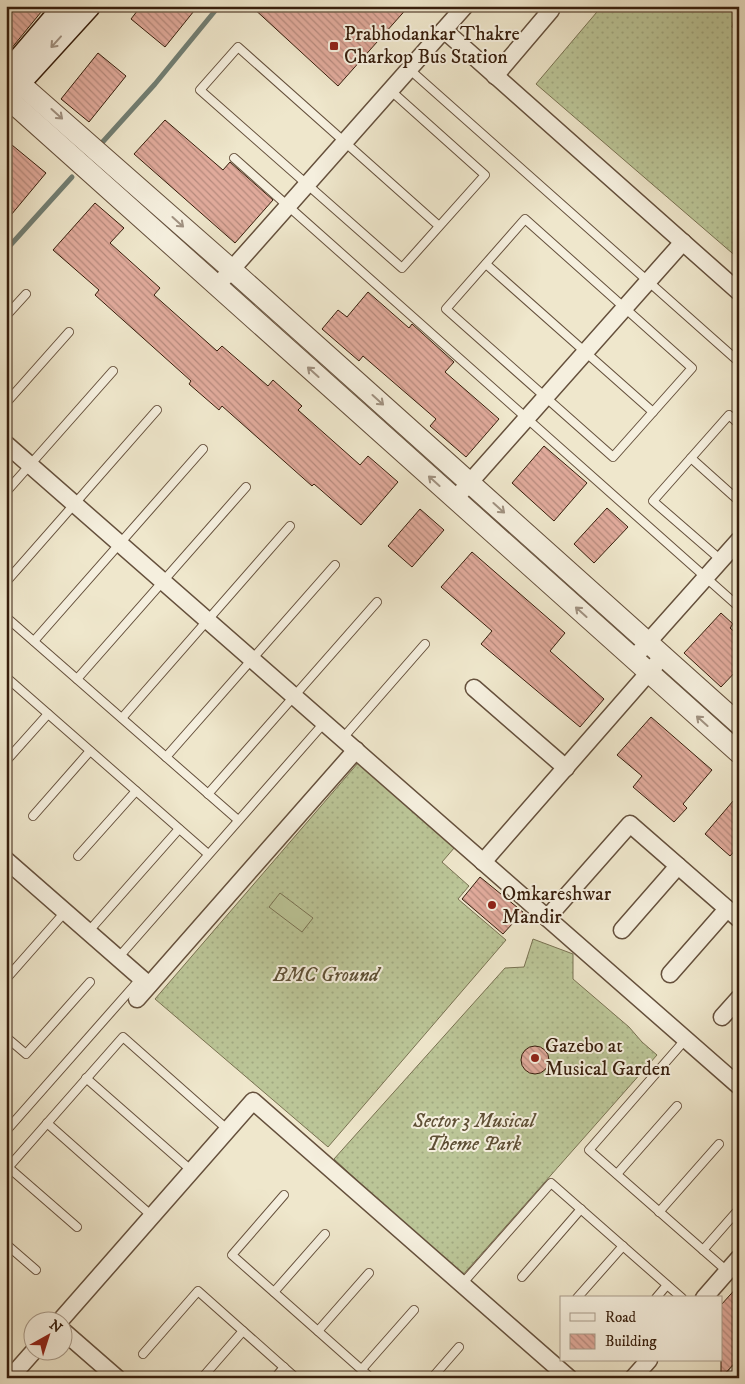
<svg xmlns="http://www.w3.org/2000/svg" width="745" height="1384" viewBox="0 0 745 1384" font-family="'IM FELL DW Pica',serif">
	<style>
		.grass { fill: url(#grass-dots); stroke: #797252 }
		.garden { fill: #bbc597; stroke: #797252 }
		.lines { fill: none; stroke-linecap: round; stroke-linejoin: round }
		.stream { stroke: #727f74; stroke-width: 5 }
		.building { fill: url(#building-back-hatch); stroke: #371e0c }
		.service-casing { stroke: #65503c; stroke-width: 10 }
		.minor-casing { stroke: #65503c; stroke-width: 19 }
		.tertiary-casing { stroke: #65503c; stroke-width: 22 }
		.secondary-casing { stroke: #371e0c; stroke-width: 25 }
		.service { stroke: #f5efde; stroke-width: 8 }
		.minor { stroke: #f5efde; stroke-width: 16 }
		.tertiary { stroke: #f5efde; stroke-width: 20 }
		.secondary { stroke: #f5efde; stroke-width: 22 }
		.oneway { stroke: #a09180 }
		.poi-dot { fill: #8f2418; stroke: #f5efde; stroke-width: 2 }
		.labels { text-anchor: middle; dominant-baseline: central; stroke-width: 4; stroke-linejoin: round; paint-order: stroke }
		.poi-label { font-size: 20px; fill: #371e0c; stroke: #f5efde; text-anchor: start }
		.park-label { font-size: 20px; font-style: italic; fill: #5f5036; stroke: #f5efde }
	</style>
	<defs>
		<pattern id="grass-dots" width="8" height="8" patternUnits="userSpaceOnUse" patternTransform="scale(1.25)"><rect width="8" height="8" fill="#bbc597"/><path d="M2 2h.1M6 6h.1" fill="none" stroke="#a1a981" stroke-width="1.8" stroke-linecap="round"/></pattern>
		<pattern id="building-back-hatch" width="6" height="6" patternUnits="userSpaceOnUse" patternTransform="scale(1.25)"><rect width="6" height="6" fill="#e0aa9b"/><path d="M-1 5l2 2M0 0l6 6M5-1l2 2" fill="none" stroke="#b68a7d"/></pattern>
	</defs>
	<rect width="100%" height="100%" fill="#efe7cc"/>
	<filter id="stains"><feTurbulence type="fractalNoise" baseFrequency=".004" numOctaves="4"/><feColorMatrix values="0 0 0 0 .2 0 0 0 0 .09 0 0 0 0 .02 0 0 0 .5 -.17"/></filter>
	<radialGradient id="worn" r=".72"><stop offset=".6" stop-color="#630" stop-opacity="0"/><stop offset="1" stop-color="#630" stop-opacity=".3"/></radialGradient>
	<g class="grass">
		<path d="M602,6H662L681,12L686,6H738L732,27L739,30V259L536,84Z"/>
		<path d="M358,763L455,847L442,862L469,886L458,899L506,940L328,1147L155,999Z"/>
		<path d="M533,939L573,954V979L629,1027L642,1042L657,1055L461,1277L334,1159L505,968L524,967Z"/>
	</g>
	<path class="garden" d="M280,893L313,918L302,932L269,907Z"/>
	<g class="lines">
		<g class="stream">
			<path d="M99,146L155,84L219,6"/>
			<path d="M6,250L72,177"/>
		</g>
	</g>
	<g class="building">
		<path d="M6,6H46L6,55Z"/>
		<path d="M141,6H198L165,47L131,19Z"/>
		<path d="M251,6H409L338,86Z"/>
		<path d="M98,53L126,76L89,122L61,99Z"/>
		<path d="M165,120L223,170L230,162L273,200L235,243L134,154Z"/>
		<path d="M12,145L46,173L6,221V152Z"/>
		<path d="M95,203L124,228L110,243L160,288L154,295L217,351L222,346L268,386L273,380L302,406L298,410L360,465L368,456L398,482L361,525L314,484L312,486L222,406L219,410L189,384L191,381L95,295L99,290L53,250Z"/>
		<path d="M368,292L409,328L412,324L454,362L445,372L499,419L466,457L430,426L436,419L363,356L359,361L322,329L338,310L347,317Z"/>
		<path d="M544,446L587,483L554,521L512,483Z"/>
		<path d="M607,508L628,527L594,563L574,544Z"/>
		<path d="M420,509L444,530L412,567L388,546Z"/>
		<path d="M472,552L565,633L550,651L604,699L580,727L481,644L492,631L441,587Z"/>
		<path d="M721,613L733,624L730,628L739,636V668L721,687L684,653Z"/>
		<path d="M651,717L712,770L683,804L687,808L674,822L633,787L642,776L617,755Z"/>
		<path d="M739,794V846L730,856L705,834Z"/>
		<path d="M480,877L523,912L503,934L462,899Z"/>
		<circle cx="535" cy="1060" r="14"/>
		<path d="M739,1285V1358L721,1378V1305Z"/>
	</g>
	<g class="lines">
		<defs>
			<g id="service">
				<path d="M409,69L739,362"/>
				<path d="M390,90L485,175L402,268L200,90L238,47L439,226"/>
				<path d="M234,158L739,607"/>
				<path d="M525,219L692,368L613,457L446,309Z"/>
				<path d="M486,264L653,412"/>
				<path d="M6,316L26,294"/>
				<path d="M6,403L69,332"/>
				<path d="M691,458L739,501"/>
				<path d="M6,492L113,371"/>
				<path d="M721,560L653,501L729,415L739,424"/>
				<path d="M6,582L157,410"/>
				<path d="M6,617L238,820"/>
				<path d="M34,641L203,449"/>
				<path d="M6,677L208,854"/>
				<path d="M77,679L246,487"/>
				<path d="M122,718L290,526"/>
				<path d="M342,739L425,644"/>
				<path d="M166,757L335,565"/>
				<path d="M6,761L48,714"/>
				<path d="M208,794L377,602"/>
				<path d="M33,816L90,751"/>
				<path d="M78,856L136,791"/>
				<path d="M88,932L179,829"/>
				<path d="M118,958L324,723"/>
				<path d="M6,979L65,912"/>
				<path d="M6,1037L26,1054L90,982"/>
				<path d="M685,1040L589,1150L727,1271"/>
				<path d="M86,1078L192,1171"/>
				<path d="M47,1123L152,1216"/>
				<path d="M6,1131L141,978"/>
				<path d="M8,1167L77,1227"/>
				<path d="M6,1170L123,1037L228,1130"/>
				<path d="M617,1174L677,1106"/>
				<path d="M284,1195L232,1255L371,1378"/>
				<path d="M659,1212L719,1144"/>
				<path d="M6,1244L36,1270"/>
				<path d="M703,1250L739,1209"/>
				<path d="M522,1277L581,1209"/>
				<path d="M462,1284L551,1183L682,1298"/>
				<path d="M274,1292L325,1234"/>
				<path d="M577,1298L623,1246"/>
				<path d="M656,1298L667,1285"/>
				<path d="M318,1331L369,1273"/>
				<path d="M143,1354L198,1291L296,1378"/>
				<path d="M362,1369L414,1310"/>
				<path d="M202,1378L243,1331"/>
				<path d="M275,1378L284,1367"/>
				<path d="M432,1378L459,1347"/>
			</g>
			<g id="minor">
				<path d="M444,30L739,292"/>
				<path d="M495,76L551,10"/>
				<path d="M217,286L465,6"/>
				<path d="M6,444L739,1086"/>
				<path d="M455,499L683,242"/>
				<path d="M633,659L739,540"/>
				<path d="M474,688L566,768"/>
				<path d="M6,860L149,985"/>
				<path d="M483,862L664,655"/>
				<path d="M547,918L630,824L739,919"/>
				<path d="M622,930L678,866"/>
				<path d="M670,974L727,909"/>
				<path d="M137,999L356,750"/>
				<path d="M722,1017L739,998"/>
				<path d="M704,1298L739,1258"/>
				<path d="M59,1322L253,1101L569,1378"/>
				<path d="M62,1330L117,1378"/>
				<path d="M10,1378L33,1352"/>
				<path d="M633,1378L649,1360"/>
			</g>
			<g id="tertiary">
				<path d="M8,73L231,269L739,724"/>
				<path d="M6,97L739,753"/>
				<path d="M736,1378L739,1374"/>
			</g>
			<g id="secondary">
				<path d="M6,75L65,6"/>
				<path d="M6,97L89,6"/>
			</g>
		</defs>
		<use href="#service" class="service-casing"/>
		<use href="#minor" class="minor-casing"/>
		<use href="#tertiary" class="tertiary-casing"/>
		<use href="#secondary" class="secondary-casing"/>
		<use href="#service" class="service"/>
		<use href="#minor" class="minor"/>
		<use href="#tertiary" class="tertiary"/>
		<use href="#secondary" class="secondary"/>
	</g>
	<defs><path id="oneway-shaft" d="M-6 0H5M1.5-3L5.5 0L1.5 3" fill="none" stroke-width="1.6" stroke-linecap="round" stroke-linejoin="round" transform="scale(1.25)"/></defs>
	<g class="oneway">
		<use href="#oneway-shaft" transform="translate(56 42) rotate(132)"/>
		<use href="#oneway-shaft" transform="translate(57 114) rotate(42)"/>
		<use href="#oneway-shaft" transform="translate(178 222) rotate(42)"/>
		<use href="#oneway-shaft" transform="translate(313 372) rotate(-138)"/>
		<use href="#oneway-shaft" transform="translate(378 400) rotate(42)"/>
		<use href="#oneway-shaft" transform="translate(434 481) rotate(-138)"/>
		<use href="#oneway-shaft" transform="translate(499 508) rotate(42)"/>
		<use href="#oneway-shaft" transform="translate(581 612) rotate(-138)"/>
		<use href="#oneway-shaft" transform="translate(702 721) rotate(-138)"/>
	</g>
	<g class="poi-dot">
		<rect x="329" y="41" width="10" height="10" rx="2.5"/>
		<circle cx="492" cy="905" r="5"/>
		<circle cx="535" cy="1058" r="5"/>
	</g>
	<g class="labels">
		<g class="poi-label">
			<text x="344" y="34">Prabhodankar Thakre<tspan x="344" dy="23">Charkop Bus Station</tspan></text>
			<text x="502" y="894">Omkareshwar<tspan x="502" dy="23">Mandir</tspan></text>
			<text x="545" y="1046">Gazebo at<tspan x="545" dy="23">Musical Garden</tspan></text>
		</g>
		<g class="park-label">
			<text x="326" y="975">BMC Ground</text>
			<text x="474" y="1121">Sector 3 Musical<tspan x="474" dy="23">Theme Park</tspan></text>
		</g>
	</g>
	<rect width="745" height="1384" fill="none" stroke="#efe7cc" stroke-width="25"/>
	<rect x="8" y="8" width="730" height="1369" fill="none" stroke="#371e0c" stroke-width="2.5"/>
	<rect x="12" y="12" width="720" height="1359" fill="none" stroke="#371e0c"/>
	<rect x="560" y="1296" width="162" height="65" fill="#f5efde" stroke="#a99b8a"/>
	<rect x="570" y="1313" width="25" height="8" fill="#f5efde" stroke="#a99b8a"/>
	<text x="605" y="1322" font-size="15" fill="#371e0c">Road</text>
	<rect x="570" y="1334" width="25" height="15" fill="url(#building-back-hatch)" stroke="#a99b8a"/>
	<text x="605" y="1346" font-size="15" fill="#371e0c">Building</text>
	<g transform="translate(48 1336) rotate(39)"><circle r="24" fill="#f5efde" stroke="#a99b8a"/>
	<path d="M0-4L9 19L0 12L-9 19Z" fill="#8f2418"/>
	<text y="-8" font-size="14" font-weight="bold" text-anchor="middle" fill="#371e0c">N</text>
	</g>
	<rect width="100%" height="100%" filter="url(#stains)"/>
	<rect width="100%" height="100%" fill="url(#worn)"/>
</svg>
